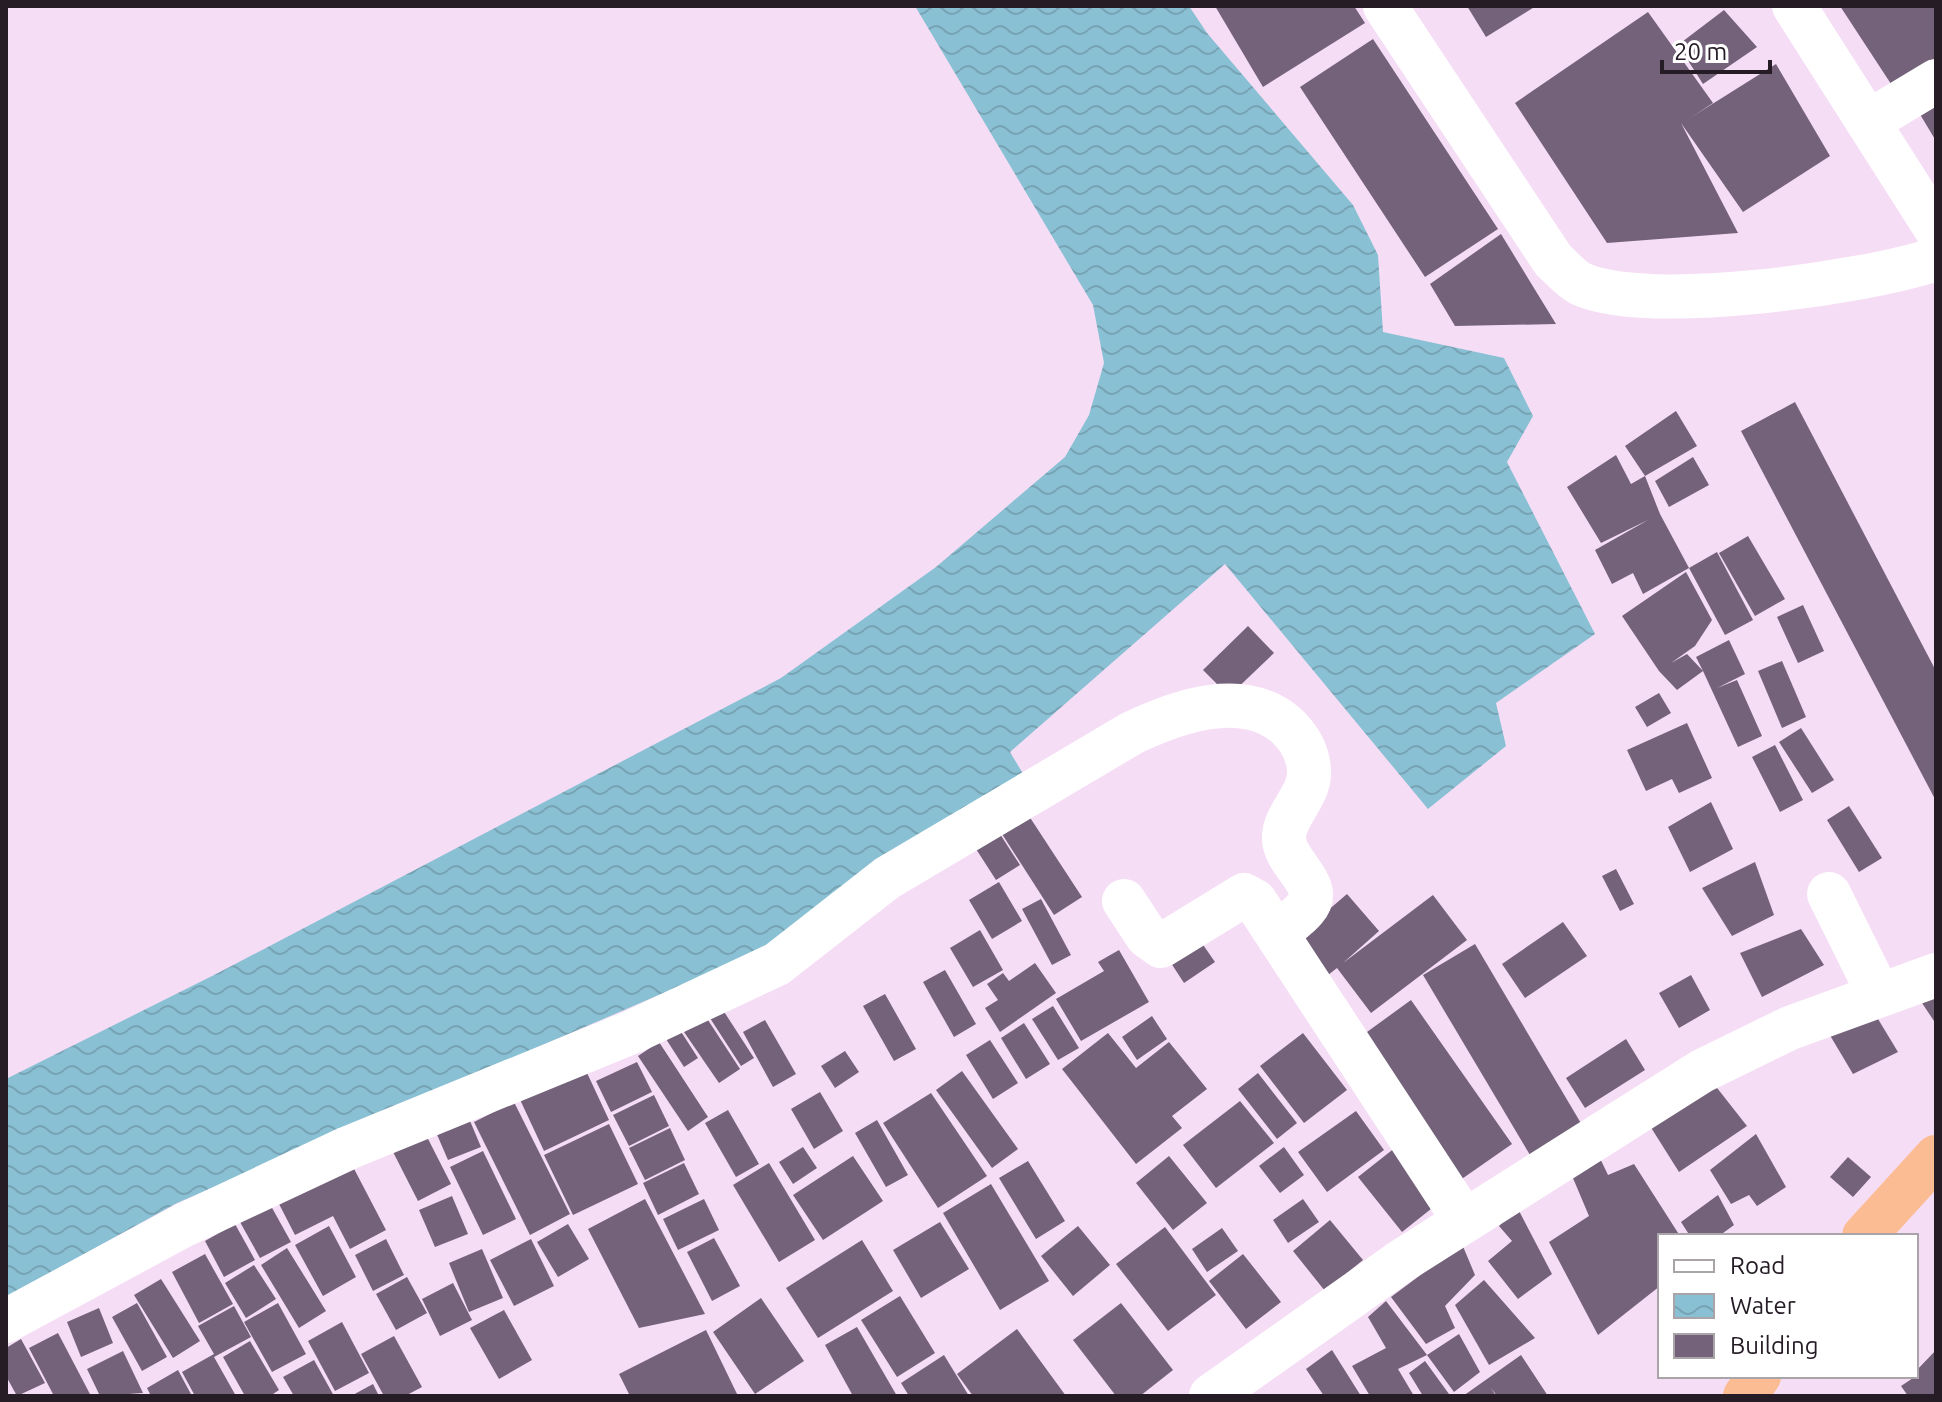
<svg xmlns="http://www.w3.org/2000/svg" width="1942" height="1402" viewBox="0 0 1942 1402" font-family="Ubuntu,sans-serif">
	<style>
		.water { fill: url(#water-waves) }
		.building { fill: #73627a }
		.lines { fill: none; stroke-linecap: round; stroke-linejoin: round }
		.minor { stroke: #fff; stroke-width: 44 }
		.highway { stroke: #fbbc93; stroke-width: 44 }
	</style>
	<defs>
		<pattern id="water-waves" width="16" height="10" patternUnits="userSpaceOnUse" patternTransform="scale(2)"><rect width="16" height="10" fill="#8ac0d3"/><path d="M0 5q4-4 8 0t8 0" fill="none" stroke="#77a4b5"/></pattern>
	</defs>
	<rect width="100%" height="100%" fill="#f6ddf6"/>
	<path class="water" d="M915,6H1189L1207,33L1353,205L1378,255L1383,332L1504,358L1533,416L1507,462L1595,634L1496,703L1506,746L1428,809L1225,564L1010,752L1025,777L777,944L177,1203L6,1297V1079L218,973L781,678L936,567L1065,457L1089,415L1104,363L1093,305Z"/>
	<g class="building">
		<path d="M1215,6H1354L1365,23L1263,87Z"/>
		<path d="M1467,6H1536L1486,37Z"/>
		<path d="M1840,6H1936V59L1893,87Z"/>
		<path d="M1724,10L1757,47L1703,84L1678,45Z"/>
		<path d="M1648,12L1713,103L1690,118L1776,64L1830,156L1743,212L1681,123L1738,233L1607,243L1515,103Z"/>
		<path d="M1373,39L1498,229L1425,277L1300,87Z"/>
		<path d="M1936,99V141L1918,111Z"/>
		<path d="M1501,234L1556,324L1455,326L1430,284Z"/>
		<path d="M1795,402L1936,671V801L1741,431Z"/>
		<path d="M1676,411L1697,446L1645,476L1625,446Z"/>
		<path d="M1616,455L1631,484L1645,476L1660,514L1689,568L1643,594L1633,573L1612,584L1595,550L1648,520L1601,543L1567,487Z"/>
		<path d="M1693,457L1709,485L1669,507L1655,481Z"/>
		<path d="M1748,536L1785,599L1755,616L1719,553Z"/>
		<path d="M1717,552L1753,620L1725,635L1689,568Z"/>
		<path d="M1686,572L1712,620L1695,646L1671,663L1687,654L1703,671L1696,657L1729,640L1745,674L1717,688L1737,680L1762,736L1738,747L1703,671L1677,690L1659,671L1622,616Z"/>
		<path d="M1803,605L1824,651L1798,663L1777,617Z"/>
		<path d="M1248,626L1274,653L1229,696L1203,670Z"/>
		<path d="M1782,661L1806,717L1782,728L1758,671Z"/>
		<path d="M1659,693L1671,713L1647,727L1635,707Z"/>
		<path d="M1687,723L1712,778L1679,793L1672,779L1646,791L1627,750Z"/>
		<path d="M1801,728L1834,780L1812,793L1779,742Z"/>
		<path d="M1775,745L1803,800L1780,812L1752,757Z"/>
		<path d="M1711,802L1733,849L1690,872L1668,827Z"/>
		<path d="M1849,806L1882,858L1859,872L1827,820Z"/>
		<path d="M1029,816L1082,897L1054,915L1002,834Z"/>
		<path d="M1000,834L1020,865L996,880L976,849Z"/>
		<path d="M1755,862L1774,915L1732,936L1702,888Z"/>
		<path d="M1616,869L1634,904L1620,911L1602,876Z"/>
		<path d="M999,882L1022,921L992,939L969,900Z"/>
		<path d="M1347,894L1379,931L1343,963L1433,895L1467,940L1371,1013L1337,968L1323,979L1291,942Z"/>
		<path d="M1041,899L1071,955L1052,965L1022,909Z"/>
		<path d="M1563,922L1587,956L1525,998L1502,964Z"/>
		<path d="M1801,929L1824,965L1762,997L1740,953Z"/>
		<path d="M980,930L1003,970L973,987L950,948Z"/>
		<path d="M1199,939L1215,962L1184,983L1169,960Z"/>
		<path d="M1475,944L1582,1125L1530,1155L1423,975Z"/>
		<path d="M1119,950L1149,1002L1081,1041L1056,999L1104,971L1098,962Z"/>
		<path d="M1035,963L1056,993L1000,1032L985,1008L998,1000L987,984L1003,973L1009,981Z"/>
		<path d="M945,970L976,1024L954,1037L923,982Z"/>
		<path d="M1691,975L1710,1010L1679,1028L1659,993Z"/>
		<path d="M885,994L916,1049L894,1061L863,1006Z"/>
		<path d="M1936,995V1024L1922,1003Z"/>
		<path d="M1411,1000L1512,1144L1456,1183L1356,1040Z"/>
		<path d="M1053,1006L1079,1048L1058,1060L1032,1019Z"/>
		<path d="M721,1007L754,1058L741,1066L708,1015Z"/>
		<path d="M1875,1014L1898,1052L1853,1074L1828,1032Z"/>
		<path d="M1152,1016L1167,1039L1137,1060L1122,1037Z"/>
		<path d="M706,1017L740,1069L719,1083L684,1032Z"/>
		<path d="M765,1020L796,1074L773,1087L743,1032Z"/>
		<path d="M1024,1023L1050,1064L1026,1079L1001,1038Z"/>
		<path d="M680,1030L698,1058L684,1067L666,1039Z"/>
		<path d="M1108,1033L1136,1068L1169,1042L1207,1089L1172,1116L1182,1128L1136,1164L1062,1069Z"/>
		<path d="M1303,1033L1347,1090L1304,1123L1260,1066Z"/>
		<path d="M1626,1039L1645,1070L1585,1108L1566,1078Z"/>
		<path d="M990,1040L1018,1083L993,1099L966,1055Z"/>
		<path d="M659,1042L708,1117L688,1131L638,1056Z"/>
		<path d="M845,1051L859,1072L835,1088L821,1066Z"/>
		<path d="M581,1060L609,1120L544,1151L516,1091Z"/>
		<path d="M637,1062L652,1092L611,1112L596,1081Z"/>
		<path d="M962,1071L1018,1149L992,1168L936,1090Z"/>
		<path d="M1258,1073L1297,1123L1277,1139L1238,1089Z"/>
		<path d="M1710,1079L1747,1126L1679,1172L1645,1118Z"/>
		<path d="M820,1092L843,1131L814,1149L791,1109Z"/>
		<path d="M931,1093L987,1176L938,1208L883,1123Z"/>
		<path d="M654,1095L669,1126L629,1146L613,1115Z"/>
		<path d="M1240,1101L1274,1143L1216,1188L1183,1145Z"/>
		<path d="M514,1102L570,1214L530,1235L474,1122Z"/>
		<path d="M465,1109L481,1147L448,1160L432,1123Z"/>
		<path d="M728,1110L759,1164L736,1177L705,1123Z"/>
		<path d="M1356,1111L1384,1150L1327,1192L1298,1152Z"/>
		<path d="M877,1120L908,1175L886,1187L855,1133Z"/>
		<path d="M609,1124L638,1184L573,1215L544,1155Z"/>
		<path d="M670,1128L685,1160L645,1180L629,1148Z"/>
		<path d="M424,1131L451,1184L418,1201L391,1148Z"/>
		<path d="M1756,1134L1786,1187L1757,1206L1749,1195L1731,1204L1710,1170Z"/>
		<path d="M803,1147L817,1168L793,1184L779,1162Z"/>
		<path d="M1284,1147L1304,1175L1280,1193L1259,1166Z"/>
		<path d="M1396,1147L1441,1201L1402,1232L1358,1177Z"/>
		<path d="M483,1151L516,1219L483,1235L450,1167Z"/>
		<path d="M1597,1152L1608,1175L1634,1164L1680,1236H1660V1286L1598,1335L1549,1242L1589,1216L1570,1171Z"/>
		<path d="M853,1156L883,1201L823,1240L793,1195Z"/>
		<path d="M1169,1156L1207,1203L1173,1230L1136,1183Z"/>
		<path d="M1848,1157L1871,1177L1853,1197L1830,1177Z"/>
		<path d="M1028,1161L1065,1221L1036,1239L999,1178Z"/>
		<path d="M351,1163L386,1230L350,1249L333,1216L295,1235L278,1202Z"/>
		<path d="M684,1163L699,1194L658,1215L643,1183Z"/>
		<path d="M769,1163L815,1240L779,1262L733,1185Z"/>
		<path d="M991,1184L1049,1281L1000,1310L943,1213Z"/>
		<path d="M1718,1195L1734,1225L1719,1236H1690L1681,1222Z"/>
		<path d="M452,1196L468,1234L435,1247L419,1210Z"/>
		<path d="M645,1199L705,1314L639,1328L588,1229Z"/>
		<path d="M704,1199L719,1230L678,1250L663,1219Z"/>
		<path d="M1303,1199L1319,1222L1288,1243L1273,1220Z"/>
		<path d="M271,1206L291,1242L260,1258L240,1222Z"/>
		<path d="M1517,1207L1552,1274L1518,1299L1488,1261L1512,1241L1499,1226Z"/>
		<path d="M1330,1220L1363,1260L1325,1291L1293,1251Z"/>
		<path d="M940,1222L969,1269L921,1298L893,1250Z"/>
		<path d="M235,1224L255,1260L224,1277L205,1241Z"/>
		<path d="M568,1224L589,1259L558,1277L537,1242Z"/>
		<path d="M329,1226L356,1277L323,1296L295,1245Z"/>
		<path d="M1078,1226L1110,1265L1073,1296L1041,1256Z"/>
		<path d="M1165,1227L1216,1295L1168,1331L1116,1264Z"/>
		<path d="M1222,1228L1238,1251L1207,1272L1192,1249Z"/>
		<path d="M714,1238L740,1286L712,1301L687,1252Z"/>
		<path d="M386,1239L404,1275L373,1291L355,1255Z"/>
		<path d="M531,1239L554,1286L514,1306L490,1260Z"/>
		<path d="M862,1240L893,1291L818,1338L786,1288Z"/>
		<path d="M1462,1244L1475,1275L1445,1306L1455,1328L1426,1344L1391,1297Z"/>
		<path d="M287,1248L326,1311L299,1328L261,1265Z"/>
		<path d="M482,1249L503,1298L469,1312L449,1263Z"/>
		<path d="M205,1254L233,1304L199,1323L172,1272Z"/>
		<path d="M1243,1254L1281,1302L1246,1329L1209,1281Z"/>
		<path d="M254,1265L276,1299L246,1318L225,1283Z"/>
		<path d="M407,1277L427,1313L396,1330L376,1294Z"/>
		<path d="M161,1279L200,1341L173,1358L134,1295Z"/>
		<path d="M1484,1280L1535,1338L1489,1365L1455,1305Z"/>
		<path d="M453,1283L472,1320L440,1336L422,1299Z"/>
		<path d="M900,1296L935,1353L897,1377L861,1320Z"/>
		<path d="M761,1298L804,1361L755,1394L713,1332Z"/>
		<path d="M1386,1301L1427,1355L1459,1334L1480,1372L1454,1392L1427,1355L1398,1369L1414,1396H1370L1352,1366L1386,1348L1368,1317Z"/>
		<path d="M137,1303L167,1357L142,1371L112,1317Z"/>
		<path d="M278,1303L306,1354L272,1372L244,1322Z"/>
		<path d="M1121,1303L1173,1370L1140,1396H1116L1073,1340Z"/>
		<path d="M234,1306L251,1337L214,1357L236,1396H195L182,1372L214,1354L198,1326Z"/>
		<path d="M99,1308L113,1343L81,1357L67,1322Z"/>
		<path d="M504,1310L532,1360L499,1379L470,1328Z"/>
		<path d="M342,1322L369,1373L335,1391L308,1341Z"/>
		<path d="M857,1327L897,1396H853L825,1345Z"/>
		<path d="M1017,1329L1066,1396H973L957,1374Z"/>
		<path d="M706,1330L738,1396H630L619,1374Z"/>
		<path d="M58,1333L91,1396H54L29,1348Z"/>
		<path d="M394,1336L422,1387L405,1396H384L361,1354Z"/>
		<path d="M21,1339L45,1383L17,1396L6,1376V1348Z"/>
		<path d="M250,1341L279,1390L270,1396H245L223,1357Z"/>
		<path d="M1332,1350L1361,1396H1324L1306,1369Z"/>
		<path d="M1936,1350V1396H1908L1901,1386L1916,1376V1371Z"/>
		<path d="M123,1351L143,1393L100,1396L87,1369Z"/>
		<path d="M944,1355L969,1396H909L901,1383Z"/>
		<path d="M1521,1355L1548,1396H1497L1491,1388L1496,1396H1463Z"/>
		<path d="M314,1360L334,1396H294L283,1377Z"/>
		<path d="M1425,1361L1449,1394L1446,1396H1423L1409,1373Z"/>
		<path d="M178,1370L192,1396H151L147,1388Z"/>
		<path d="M373,1384L379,1396H351Z"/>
	</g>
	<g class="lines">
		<g class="minor">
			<path d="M1385,6L1553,260C1562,268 1571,279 1581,284C1649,314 1865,283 1936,259"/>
			<path d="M1794,6L1936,229"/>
			<path d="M1868,122L1936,81"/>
			<path d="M1829,894L1878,993"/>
			<path d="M1124,901L1147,936L1161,946L1244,895L1255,901L1464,1220"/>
			<path d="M6,1321L184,1225L348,1148L632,1032L777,964L887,878L1132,733C1178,711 1245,687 1288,727C1300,739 1308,752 1309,770C1311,796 1283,815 1284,839C1285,865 1326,885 1305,909C1298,918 1286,925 1277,933"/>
			<path d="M1211,1396L1403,1260L1702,1071L1790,1028L1936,975"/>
		</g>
		<g class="highway">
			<path d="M1864,1236L1936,1157"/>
			<path d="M1745,1396L1759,1376"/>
		</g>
	</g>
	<rect width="1942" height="1402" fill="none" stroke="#251c25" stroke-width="16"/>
	<rect x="1658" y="1234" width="260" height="144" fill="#ffffff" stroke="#a8a4a8" stroke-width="2"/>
	<rect x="1674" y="1260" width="40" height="12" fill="#ffffff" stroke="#a8a4a8" stroke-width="2"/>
	<text x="1730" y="1274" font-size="24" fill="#251c25">Road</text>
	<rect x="1674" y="1294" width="40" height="24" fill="url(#water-waves)" stroke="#a8a4a8" stroke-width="2"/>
	<text x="1730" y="1314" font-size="24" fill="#251c25">Water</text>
	<rect x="1674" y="1334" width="40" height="24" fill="#73627a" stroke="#a8a4a8" stroke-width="2"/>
	<text x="1730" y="1354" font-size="24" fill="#251c25">Building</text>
	<path d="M1662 60v12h108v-12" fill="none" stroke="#251c25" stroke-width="4"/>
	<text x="1674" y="60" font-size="24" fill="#251c25" stroke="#ffffff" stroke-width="6" paint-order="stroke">20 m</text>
</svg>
